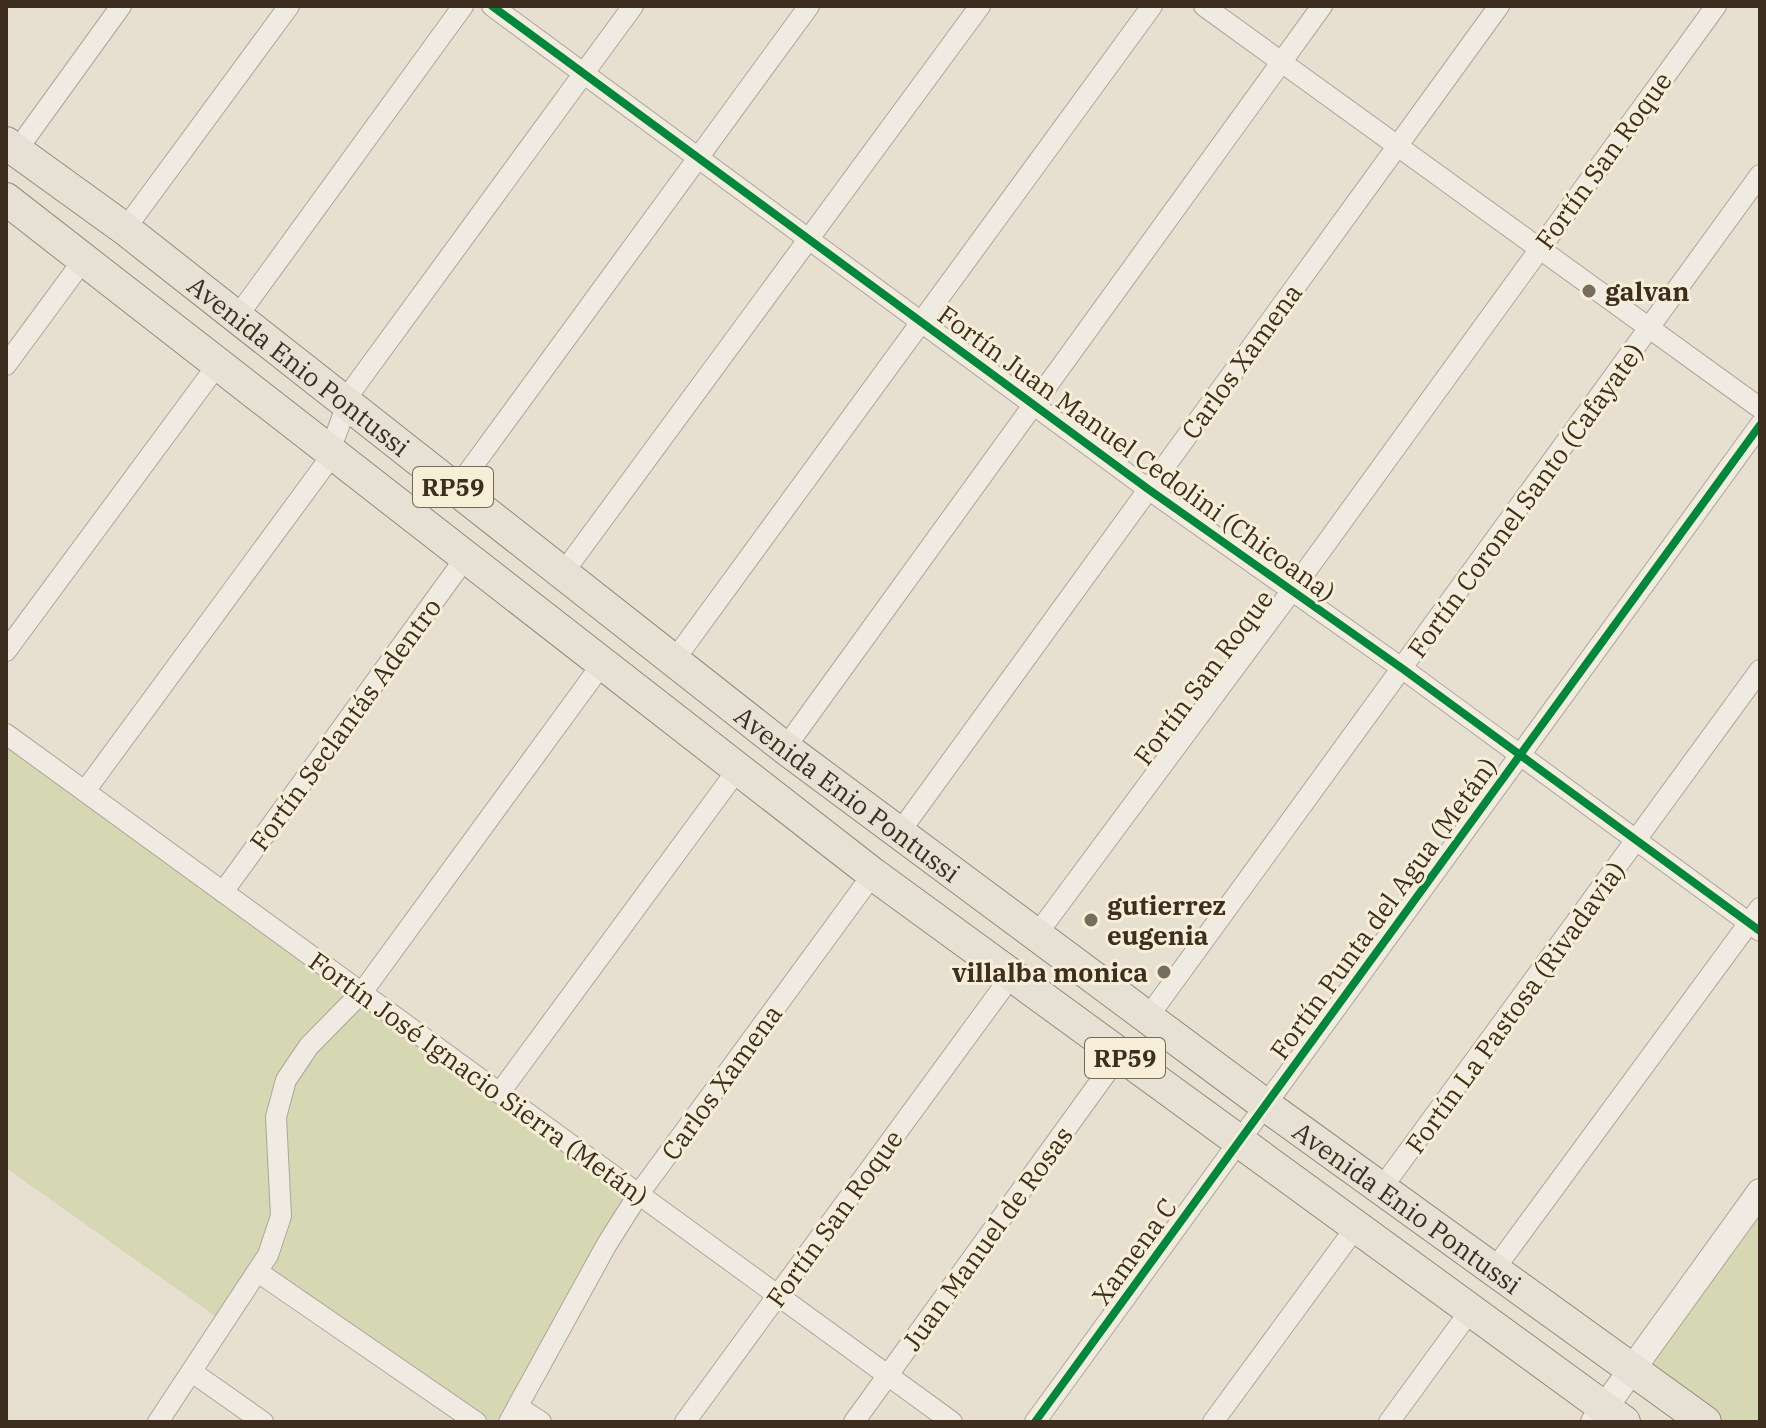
<svg xmlns="http://www.w3.org/2000/svg" width="1766" height="1428" viewBox="0 0 1766 1428" font-family="'IBM Plex Serif',serif">
	<style>
		.green { fill: #d6d7b3 }
		.lines { fill: none; stroke-linecap: round; stroke-linejoin: round }
		.minor-casing { stroke: #ada599; stroke-width: 22 }
		.tertiary-casing { stroke: #ada599; stroke-width: 28 }
		.primary-casing { stroke: #928b80; stroke-width: 34 }
		.minor { stroke: #efebe3; stroke-width: 20 }
		.tertiary { stroke: #efebe3; stroke-width: 26 }
		.primary { stroke: #e6e1d4; stroke-width: 32 }
		.cycleway-casing { stroke: #f7eed8; stroke-width: 13 }
		.cycleway { stroke: #00873e; stroke-width: 8 }
		.poi-dot { fill: #786c5e; stroke: #f7eed8; stroke-width: 3 }
		.labels { text-anchor: middle; dominant-baseline: central; stroke-width: 6; stroke-linejoin: round; paint-order: stroke }
		.shield { fill: #f7eed8; stroke: #756857; stroke-width: 2 }
		.shield-label { font-size: 24px; font-weight: bold; fill: #3d2e20 }
		.street-label { font-size: 26px; fill: #3d2e20; stroke: #f7eed8 }
		.poi-label { font-size: 26px; font-weight: bold; fill: #3d2e20; stroke: #f7eed8; text-anchor: start }
	</style>
	<rect width="100%" height="100%" fill="#e7e0d1"/>
	<g class="green">
		<path d="M6,739L635,1197L515,1404L541,1422H481L256,1272L222,1321L6,1168Z"/>
		<path d="M1760,1202V1422H1714L1639,1369Z"/>
	</g>
	<g class="lines">
		<defs>
			<g id="minor">
				<path d="M492,6L1148,489L1403,669L1760,931"/>
				<path d="M1204,6L1760,408"/>
				<path d="M17,150L121,6"/>
				<path d="M125,229L289,6"/>
				<path d="M237,317L463,6"/>
				<path d="M6,365L84,259"/>
				<path d="M456,489L809,6"/>
				<path d="M563,573L980,6"/>
				<path d="M6,651L218,364"/>
				<path d="M675,659L1152,6"/>
				<path d="M6,734L952,1422"/>
				<path d="M785,748L1322,6"/>
				<path d="M85,791L324,466L353,389L633,6"/>
				<path d="M899,833L1499,6"/>
				<path d="M223,892L466,557"/>
				<path d="M1037,934L1293,589L1716,6"/>
				<path d="M1148,1017L1760,175"/>
				<path d="M501,1091L738,769"/>
				<path d="M1381,1189L1760,670"/>
				<path d="M1493,1271L1760,908"/>
				<path d="M258,1272L476,1422"/>
				<path d="M192,1372L263,1422"/>
				<path d="M518,1407L541,1422"/>
				<path d="M158,1422L268,1255L281,1216L276,1117L286,1080L309,1046L363,991L602,664"/>
				<path d="M509,1422L607,1244L638,1195L873,874"/>
				<path d="M685,1422L1012,975"/>
				<path d="M854,1422L1120,1054"/>
				<path d="M1035,1422L1760,425"/>
				<path d="M1213,1422L1356,1227"/>
				<path d="M1389,1422L1470,1311"/>
			</g>
			<path id="tertiary" d="M1594,1422L1760,1192"/>
			<g id="primary">
				<path id="s1" d="M6,143L125,229L785,748L1264,1104L1705,1422"/>
				<path d="M6,199L873,874L1624,1422"/>
			</g>
		</defs>
		<use href="#minor" class="minor-casing"/>
		<use href="#tertiary" class="tertiary-casing"/>
		<use href="#primary" class="primary-casing"/>
		<use href="#minor" class="minor"/>
		<use href="#tertiary" class="tertiary"/>
		<use href="#primary" class="primary"/>
		<defs>
			<g id="cycleway">
				<path d="M492,6L1148,489L1403,669L1760,931"/>
				<path d="M1035,1422L1760,425"/>
			</g>
		</defs>
		<use href="#cycleway" class="cycleway-casing"/>
		<use href="#cycleway" class="cycleway"/>
	</g>
	<g class="poi-dot">
		<circle cx="1589" cy="291" r="8"/>
		<circle cx="1091" cy="920" r="8"/>
		<circle cx="1164" cy="972" r="8"/>
	</g>
	<g class="labels">
		<g class="shield">
			<rect x="413" y="467" width="80" height="40" rx="6"/>
			<rect x="1085" y="1038" width="80" height="40" rx="6"/>
		</g>
		<g class="shield-label">
			<text x="453" y="487">RP59</text>
			<text x="1125" y="1058">RP59</text>
		</g>
		<g class="street-label">
			<text transform="translate(1603 160) rotate(-54)">Fortín San Roque</text>
			<text transform="translate(1241 361) rotate(-54)">Carlos Xamena</text>
			<text stroke="none"><textPath href="#s1" startOffset="368">Avenida Enio Pontussi</textPath></text>
			<text transform="translate(1137 453) rotate(36)">Fortín Juan Manuel Cedolini (Chicoana)</text>
			<text transform="translate(1525 500) rotate(-54)">Fortín Coronel Santo (Cafayate)</text>
			<text transform="translate(1203 677) rotate(-53)">Fortín San Roque</text>
			<text transform="translate(345 724) rotate(-54)">Fortín Seclantás Adentro</text>
			<text stroke="none"><textPath href="#s1" startOffset="1064">Avenida Enio Pontussi</textPath></text>
			<text transform="translate(1383 908) rotate(-54)">Fortín Punta del Agua (Metán)</text>
			<text transform="translate(1515 1007) rotate(-54)">Fortín La Pastosa (Rivadavia)</text>
			<text transform="translate(479 1078) rotate(36)">Fortín José Ignacio Sierra (Metán)</text>
			<text transform="translate(721 1082) rotate(-54)">Carlos Xamena</text>
			<text stroke="none"><textPath href="#s1" startOffset="1760">Avenida Enio Pontussi</textPath></text>
			<text transform="translate(834 1218) rotate(-54)">Fortín San Roque</text>
			<text transform="translate(987 1238) rotate(-54)">Juan Manuel de Rosas</text>
			<text transform="translate(1134 1251) rotate(-54)">Xamena C</text>
		</g>
		<g class="poi-label">
			<text x="1605" y="291">galvan</text>
			<text x="1107" y="905">gutierrez<tspan x="1107" dy="30">eugenia</tspan></text>
			<text x="1148" y="972" text-anchor="end">villalba monica</text>
		</g>
	</g>
	<rect width="1766" height="1428" fill="none" stroke="#3d2e20" stroke-width="16"/>
</svg>
